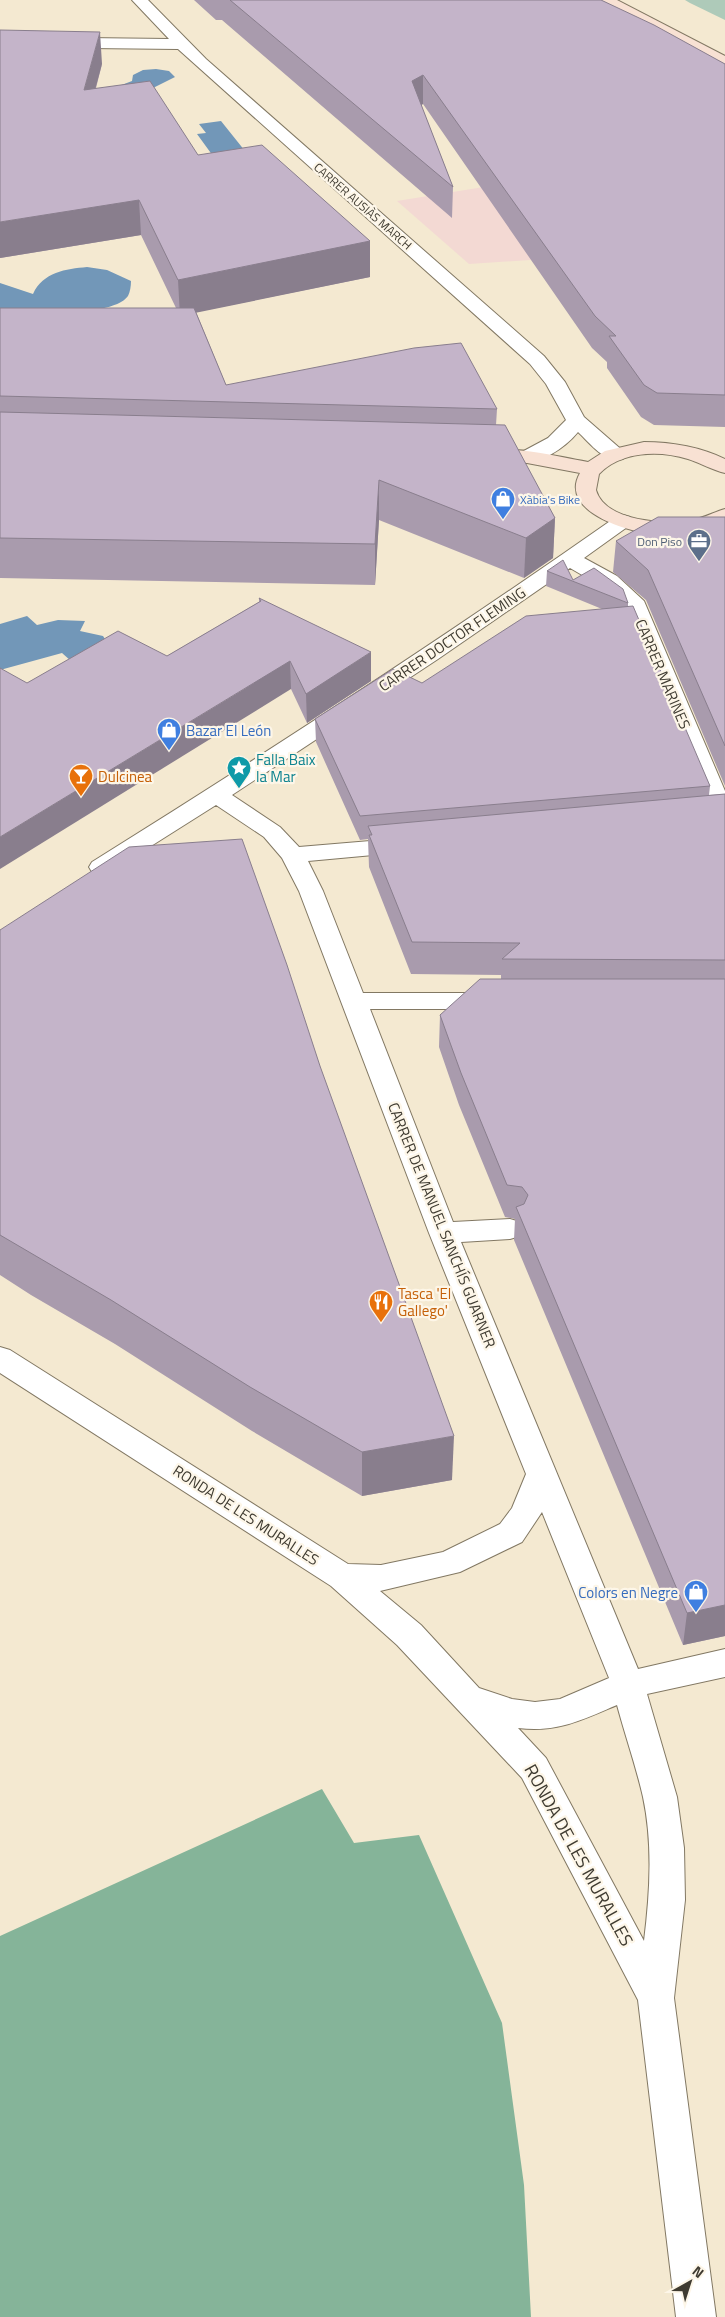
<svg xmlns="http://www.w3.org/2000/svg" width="725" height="2317" viewBox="0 0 725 2317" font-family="'Titillium Web',sans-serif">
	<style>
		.industrial { fill: #f3d9d3 }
		.green { fill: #aecab9 }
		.forest { fill: #85b499 }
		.water { fill: #7297b8 }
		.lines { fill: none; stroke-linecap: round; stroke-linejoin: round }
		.street-casing { stroke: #827863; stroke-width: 2 }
		.secondary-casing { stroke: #827863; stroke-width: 2 }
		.street { fill: #fff; fill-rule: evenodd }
		.secondary { fill: #f8e1d3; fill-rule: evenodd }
		.wall { fill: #a99bad }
		.shaded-wall { fill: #897e8d }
		.building { fill: #c4b4c9; stroke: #897e8d }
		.labels { text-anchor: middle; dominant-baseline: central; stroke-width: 4.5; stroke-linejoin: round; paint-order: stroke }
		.far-street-label { font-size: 12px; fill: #3f3b31; stroke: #fdf6e8 }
		.far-shop-label { font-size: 12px; fill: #366cbe; stroke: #fdf6e8; text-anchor: start }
		.far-service-label { font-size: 12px; fill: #4e5e75; stroke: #fdf6e8; text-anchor: end }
		.street-label { font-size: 15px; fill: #3f3b31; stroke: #fdf6e8 }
		.shop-label { font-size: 15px; fill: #366cbe; stroke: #fdf6e8; text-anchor: start }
		.culture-label { font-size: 15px; fill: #0d838f; stroke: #fdf6e8; text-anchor: start }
		.food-label { font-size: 15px; fill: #c56008; stroke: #fdf6e8; text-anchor: start }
		.near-street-label { font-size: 18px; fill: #3f3b31; stroke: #fdf6e8 }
	</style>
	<rect width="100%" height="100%" fill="#f4e9d1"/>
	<path class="industrial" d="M725,148L635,253L469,264L397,201Z"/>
	<path class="green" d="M685,0H725V20L690,3Z"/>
	<path class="forest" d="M322,1789L354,1843L419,1835L502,2023L524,2185L531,2317H0V1936Z"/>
	<g class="water">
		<path d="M156,69L169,71L175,77L141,94L119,86L132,81L133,75L143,70Z"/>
		<path d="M221,121L245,151L213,156L197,134L206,133L199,124Z"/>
		<path d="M87,267L107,270L131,281C131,286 130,292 128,296C111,319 28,310 0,310V283L33,294C43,272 66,269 87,267Z"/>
		<path d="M27,616L37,625L58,620L85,621L80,631L103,636L111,648L71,661L62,653L0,670V624Z"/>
	</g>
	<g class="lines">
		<defs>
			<g id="street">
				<path d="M132,0H148L206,59L544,356L565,382L584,417L623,451L626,455L623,459C605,464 590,443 578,432C566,447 539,466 520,461L517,457L520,453L548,438L566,420L546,384L530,364L178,49L0,47V37L169,39Z"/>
				<path d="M623,515L630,517L633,521L630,525L584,558L617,576L644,601L725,791V824L716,822L712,817L623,604L601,586L570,568L438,659L232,795L280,827L299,847L406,838L415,840L418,845L415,850L406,852L308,861L323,891L363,993H493L502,995L506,1001L502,1007L493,1009H370L453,1222L510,1219L520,1222L524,1229L520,1236L510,1239L461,1242L638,1669L725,1649V1677L647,1694L677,1797L684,1848L685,1900L674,1998L716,2317H676L638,2000L522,1778L397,1645L331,1586L0,1373V1347L10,1350L348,1564L381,1565L443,1552L500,1524L512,1508L526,1474L429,1233L299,891L282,858L264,837L216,805L110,872L101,874L92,872L89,867L92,862C270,751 445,637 616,517ZM542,1512L609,1678L560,1699L535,1702L512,1699L479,1688L421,1625L380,1591L460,1572L522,1542ZM617,1705C625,1735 636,1766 643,1797C653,1844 650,1893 644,1941L546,1758L518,1728C557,1733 582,1720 617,1705Z"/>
			</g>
			<g id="secondary">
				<path d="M597,0H617L725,56V67L600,3Z"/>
				<path d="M644,442C672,442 700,447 725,459V473C712,470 701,463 688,459C659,450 621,451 599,474L596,490C605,522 666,525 692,520C704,518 714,512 725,509V523C706,532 682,536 661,535C634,534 557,513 580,473L527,463L477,460L474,456L477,452C510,444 555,456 588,462L605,451Z"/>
			</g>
		</defs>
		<use href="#street" class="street-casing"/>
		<use href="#secondary" class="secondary-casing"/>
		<use href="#street" class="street"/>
		<use href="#secondary" class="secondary"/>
	</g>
	<g class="wall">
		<path d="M194,0H601L725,64V427L654,425L641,417L607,368V362L592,348L423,104L421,105L453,187L452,218L222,20H216Z"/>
		<path d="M102,64L96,88L198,155L370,241V277L196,312L226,385L497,409L496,425L555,518L553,558L524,578L379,520L375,585L0,578V308H176L141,235L0,258Z"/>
		<path d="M725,517V786L646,600L613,572L616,541Z"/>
		<path d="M547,571L573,580L628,603V606L710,786L709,795L725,794V1636L683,1645L514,1240L515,1219L505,1217L459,1105L439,1047L440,1015L501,979V975L411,974L369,867L368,839L360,840L316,742L315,719L422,683L602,609L546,586Z"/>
		<path d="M259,598L371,681L307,723L291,689L27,683L167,656L259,602Z"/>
		<path d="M0,930L452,1480L362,1496L252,1431L115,1344L31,1295L0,1275Z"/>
	</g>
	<g class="shaded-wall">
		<path d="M100,32L102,64L86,123L84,90Z"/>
		<path d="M423,75V104L412,110V81Z"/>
		<path d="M139,200L141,235L0,258V222Z"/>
		<path d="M370,241V277L180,316L178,280Z"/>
		<path d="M379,480V520L375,585V544Z"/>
		<path d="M555,518L553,558L524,578L526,538Z"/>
		<path d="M371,652V681L307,723L306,694Z"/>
		<path d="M290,661L291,689L0,869V837Z"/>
		<path d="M454,1436L452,1480L362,1496V1452Z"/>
		<path d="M725,1605V1636L683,1645L687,1613Z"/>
	</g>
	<g class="building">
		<path d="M230,0H601L654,25L725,64V395L657,393L644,385L609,336H616L595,316L423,75L412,81L453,187Z"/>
		<path d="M0,30L100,32L84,90L150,81L198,155L262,145L370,241L178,280L139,200L0,222Z"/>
		<path d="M0,308H194L226,385L414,348L461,343L497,409L0,396Z"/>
		<path d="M0,412L505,425L555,518L526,538L379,480L375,544L0,538Z"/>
		<path d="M658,517H725V746L648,570L616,541Z"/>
		<path d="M563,560L573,580L594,568L623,589L628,603L547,571Z"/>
		<path d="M259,598L371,652L306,694L290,661L0,837V668L27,683L118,631L167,656L261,601Z"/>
		<path d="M633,606L710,786L360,816L315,719L393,669L422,683L526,616Z"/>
		<path d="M725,794V960L502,959L520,943L412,942L369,835H372L368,826Z"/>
		<path d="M242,839L287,965L320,1066L454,1436L362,1452L250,1387L111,1300L0,1235V930L129,847Z"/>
		<path d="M480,979H725V1605L687,1613L516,1207L524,1204L528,1195L522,1187L507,1185L461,1073L440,1015Z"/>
	</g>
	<defs>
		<symbol id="shop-pin" viewBox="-11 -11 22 30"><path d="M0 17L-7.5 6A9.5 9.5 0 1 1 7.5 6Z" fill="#3f7fe0" stroke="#fdf6e8"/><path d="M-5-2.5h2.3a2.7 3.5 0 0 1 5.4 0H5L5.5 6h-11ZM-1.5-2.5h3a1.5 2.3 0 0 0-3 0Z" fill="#fff"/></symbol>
		<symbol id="office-pin" viewBox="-11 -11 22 30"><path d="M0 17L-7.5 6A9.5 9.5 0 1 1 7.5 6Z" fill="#5c6f8a" stroke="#fdf6e8"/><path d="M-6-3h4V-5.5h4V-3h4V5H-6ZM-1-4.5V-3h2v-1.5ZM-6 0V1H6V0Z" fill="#fff"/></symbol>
		<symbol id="sight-pin" viewBox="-11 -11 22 30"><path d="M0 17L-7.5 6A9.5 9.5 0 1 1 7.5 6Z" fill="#0f9aa8" stroke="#fdf6e8"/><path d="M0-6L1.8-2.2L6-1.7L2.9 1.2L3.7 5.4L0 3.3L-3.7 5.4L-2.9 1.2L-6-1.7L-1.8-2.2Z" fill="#fff"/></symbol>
		<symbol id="bar-pin" viewBox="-11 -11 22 30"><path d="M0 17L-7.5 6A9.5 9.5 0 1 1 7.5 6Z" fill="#e8710a" stroke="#fdf6e8"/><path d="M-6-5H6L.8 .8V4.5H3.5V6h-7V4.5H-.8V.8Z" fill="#fff"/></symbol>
		<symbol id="restaurant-pin" viewBox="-11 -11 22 30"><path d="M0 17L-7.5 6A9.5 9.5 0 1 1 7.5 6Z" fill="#e8710a" stroke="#fdf6e8"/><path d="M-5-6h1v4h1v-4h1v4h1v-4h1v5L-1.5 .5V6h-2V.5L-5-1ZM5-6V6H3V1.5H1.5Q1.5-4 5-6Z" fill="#fff"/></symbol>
	</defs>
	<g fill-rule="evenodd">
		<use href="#shop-pin" x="489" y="485" width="28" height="38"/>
		<use href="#office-pin" x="685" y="527" width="28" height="38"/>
		<use href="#shop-pin" x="155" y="716" width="28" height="38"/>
		<use href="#sight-pin" x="225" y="754" width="28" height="38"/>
		<use href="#bar-pin" x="67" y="762" width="28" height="38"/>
		<use href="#restaurant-pin" x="367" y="1288" width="28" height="38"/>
		<use href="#shop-pin" x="682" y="1578" width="28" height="38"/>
	</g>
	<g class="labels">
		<g class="far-street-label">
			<text transform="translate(363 206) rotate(41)">CARRER AUSIÀS MARCH</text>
		</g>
		<g class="far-shop-label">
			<text x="520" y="499">Xàbia's Bike</text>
		</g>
		<g class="far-service-label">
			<text x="682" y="541">Don Piso</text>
		</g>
		<g class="street-label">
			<text transform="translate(452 639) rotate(-34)">CARRER DOCTOR FLEMING</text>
			<text transform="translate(663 674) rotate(67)">CARRER MARINES</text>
			<text transform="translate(442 1225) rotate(68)">CARRER DE MANUEL SANCHÍS GUARNER</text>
			<text transform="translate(246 1515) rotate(33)">RONDA DE LES MURALLES</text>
		</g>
		<g class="shop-label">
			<text x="186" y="730">Bazar El León</text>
			<text x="678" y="1592" text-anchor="end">Colors en Negre</text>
		</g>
		<g class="culture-label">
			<text x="256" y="759">Falla Baix<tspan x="256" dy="17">la Mar</tspan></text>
		</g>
		<g class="food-label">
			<text x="98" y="776">Dulcinea</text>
			<text x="398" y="1293">Tasca 'El<tspan x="398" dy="17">Gallego'</tspan></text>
		</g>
		<g class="near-street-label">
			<text transform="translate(579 1855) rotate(61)">RONDA DE LES MURALLES</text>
		</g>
	</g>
	<g transform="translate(690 2282) rotate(39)" stroke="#fdf6e8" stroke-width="4" paint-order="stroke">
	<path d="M0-4L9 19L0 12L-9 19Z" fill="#3f3b31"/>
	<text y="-8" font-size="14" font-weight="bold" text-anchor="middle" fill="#3f3b31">N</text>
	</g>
</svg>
